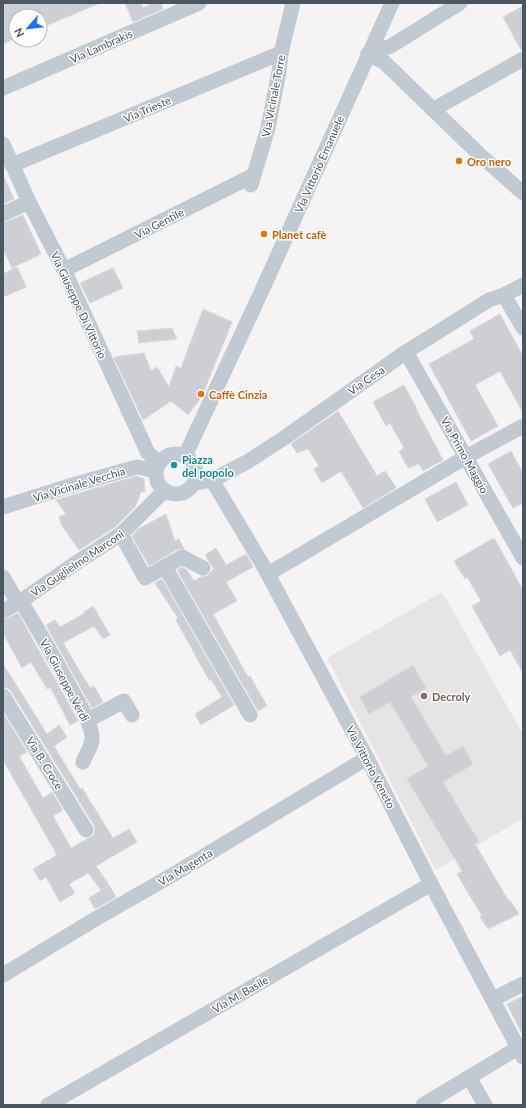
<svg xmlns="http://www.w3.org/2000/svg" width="526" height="1108" viewBox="0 0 526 1108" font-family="Lato,sans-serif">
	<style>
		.education { fill: #e6e4e5 }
		.building { fill: #cdcfd5; stroke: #d7d9de }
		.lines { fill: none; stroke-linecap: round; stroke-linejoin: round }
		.minor { stroke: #c1cad2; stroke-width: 15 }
		.food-dot { fill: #e8710a; stroke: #fff; stroke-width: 1.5 }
		.culture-dot { fill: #0f9aa8; stroke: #fff; stroke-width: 1.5 }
		.education-dot { fill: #8d6e63; stroke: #fff; stroke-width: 1.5 }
		.labels { text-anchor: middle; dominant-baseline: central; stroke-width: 3; stroke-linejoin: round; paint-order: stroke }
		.street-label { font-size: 11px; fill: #4a5661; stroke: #fff }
		.food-label { font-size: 11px; font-weight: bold; fill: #c56008; stroke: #fff; text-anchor: start }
		.culture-label { font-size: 11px; font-weight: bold; fill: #0d838f; stroke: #fff; text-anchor: start }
		.education-label { font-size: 11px; font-weight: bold; fill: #785e54; stroke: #fff; text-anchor: start }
	</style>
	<rect width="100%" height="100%" fill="#f5f3f3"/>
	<path class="education" d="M442,592L523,734V818L436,870L327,658Z"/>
	<g class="building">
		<path d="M3,3H100L48,25L44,16H16V38L3,44Z"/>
		<path d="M125,3H141L143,8L154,3H161L163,9L133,22Z"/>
		<path d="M523,6V50H521L503,17Z"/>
		<path d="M3,175L14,199L3,204Z"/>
		<path d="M23,215L41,254L12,268L3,249V223Z"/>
		<path d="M17,267L26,287L3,297V274Z"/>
		<path d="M113,268L123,288L90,303L80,283Z"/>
		<path d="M203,309L232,322L202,396L188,415L171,401L143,420L114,358L120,356L144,353L151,371L157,367L169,387L176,366L181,368Z"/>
		<path d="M500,314L523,356V413L500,371L475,385L498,426L471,441L429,364L474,339L470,331Z"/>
		<path d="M172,328L177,339L139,343L137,331Z"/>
		<path d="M404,385L417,409H416L443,460L423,471L419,464L408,468L399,451L404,448L390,423L386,426L373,402Z"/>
		<path d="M338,411L377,476L385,471L396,488L363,508L341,471L322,483L314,469L319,466L308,449L297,453L291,444Z"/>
		<path d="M511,451L523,473V503L513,508L488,464Z"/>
		<path d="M137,476L144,479L145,492H141L135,507L115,527L79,550L62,526L59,517L66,514L56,500Z"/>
		<path d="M456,482L468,505L437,522L425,499Z"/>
		<path d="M166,514L175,541L179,539L184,549H178L149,566L132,536L138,529Z"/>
		<path d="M494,538L523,590V673L510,650L500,656L472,606L481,601L467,577L465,579L454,561Z"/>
		<path d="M216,548L226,565L246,554L253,567L226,582L237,601L213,614L248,677L250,676L267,706L258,711L177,570L182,567L187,570L194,581L201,577L207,576L214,569L205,555Z"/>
		<path d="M162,579L234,705L201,725L195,714L222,697L211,679L209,680L176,620L178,618L155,583Z"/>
		<path d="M93,606L110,635L103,639L94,626L63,643L90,688L94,686L103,702L92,708L46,625L55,620L60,627L85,613L84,612Z"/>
		<path d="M18,613L76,717L78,721L70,725L50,687L47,689L31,662L22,668L3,633V620Z"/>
		<path d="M3,664L47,734L59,725L67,737L54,746L80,789L82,788L113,838L129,829L137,842L96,866L109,885L101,890L88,873L69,884L75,893L60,902L46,877L40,881L33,869L57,855L3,760V713L27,752L19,756L43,798L52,792L63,810L53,816L71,848L91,837L94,834L95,829L94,825L11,691L8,688L3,687Z"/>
		<path d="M413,665L426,688L411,697L446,756L463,746L473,764L443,782L479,842L475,844L508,900H510L519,914L488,929L480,917L482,916L457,874L462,871L407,779L428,766L390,702L369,714L360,697Z"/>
		<path d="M109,885L116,897L95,909L89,898Z"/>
		<path d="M523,996V1036L507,1004Z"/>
	</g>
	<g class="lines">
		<g class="minor">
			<path d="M368,54L384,62L479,154L523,193"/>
			<path d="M368,54L391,46L460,3"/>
			<path d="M3,88L199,3"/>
			<path d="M434,109L523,59"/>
			<path d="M3,144L29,202L64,270L148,453L159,463"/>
			<path d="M12,165L281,53"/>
			<path d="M251,185L268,128L279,72L281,53L293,3"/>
			<path d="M3,214L29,202"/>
			<path d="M64,270L254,175"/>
			<path d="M504,295L523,328"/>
			<path d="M406,352L523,558"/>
			<circle cx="176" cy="474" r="20"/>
			<path d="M185,456L263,288L392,3"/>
			<path d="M212,480L264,567L367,758L431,884L523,1057"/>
			<path d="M194,483L212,480L247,462L284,438L406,352L489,300L504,295L523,285"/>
			<path d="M3,507L76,484L137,467L156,471"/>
			<path d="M121,534L145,578L182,557L203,568"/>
			<path d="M165,567L250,715"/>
			<path d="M268,574L466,457L523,426"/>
			<path d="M3,577L18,603"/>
			<path d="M21,601C39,631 56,661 73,692C80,706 90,720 92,736C93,747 86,752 83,762"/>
			<path d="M3,611L21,601L79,561L121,534L164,491"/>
			<path d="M3,696L86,830"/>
			<path d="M88,720L124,701L132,715"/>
			<path d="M3,975L97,918L176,873L367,758"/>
			<path d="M493,999L523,984"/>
			<path d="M469,1077L485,1105"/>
			<path d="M48,1105L431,884"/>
			<path d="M423,1105L518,1048"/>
		</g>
	</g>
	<g class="food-dot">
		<circle cx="459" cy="161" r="4"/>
		<circle cx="264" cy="234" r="4"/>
		<circle cx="201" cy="394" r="4"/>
	</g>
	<circle class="culture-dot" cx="174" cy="465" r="4"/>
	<circle class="education-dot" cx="424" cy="696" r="4"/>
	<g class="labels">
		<g class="street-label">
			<text transform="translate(101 46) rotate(-24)">Via Lambrakis</text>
			<text transform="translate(273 96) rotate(-79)">Via Vicinale Torre</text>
			<text transform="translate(147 109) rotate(-23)">Via Trieste</text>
			<text transform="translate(319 164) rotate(-66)">Via Vittorio Emanuele</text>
			<text transform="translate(159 223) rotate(-27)">Via Gentile</text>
			<text transform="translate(79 305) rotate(65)">Via Giuseppe Di Vittorio</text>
			<text transform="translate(366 380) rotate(-35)">Via Cesa</text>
			<text transform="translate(465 455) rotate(61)">Via Primo Maggio</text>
			<text transform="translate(79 484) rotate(-17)">Via Vicinale Vecchia</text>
			<text transform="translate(77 563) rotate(-34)">Via Guglielmo Marconi</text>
			<text transform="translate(65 680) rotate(62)">Via Giuseppe Verdi</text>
			<text transform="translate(45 763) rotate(58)">Via B. Croce</text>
			<text transform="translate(371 767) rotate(62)">Via Vittorio Veneto</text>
			<text transform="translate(185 867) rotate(-31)">Via Magenta</text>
			<text transform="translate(240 994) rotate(-30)">Via M. Basile</text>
		</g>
		<g class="food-label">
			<text x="467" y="161">Oro nero</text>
			<text x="272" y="234">Planet cafè</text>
			<text x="209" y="394">Caffè Cinzia</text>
		</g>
		<g class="culture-label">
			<text x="182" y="459">Piazza<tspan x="182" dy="13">del popolo</tspan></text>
		</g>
		<g class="education-label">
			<text x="432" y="696">Decroly</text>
		</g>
	</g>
	<rect width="526" height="1108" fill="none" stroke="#4a5661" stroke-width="8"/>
	<g transform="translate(28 28) rotate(242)"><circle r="19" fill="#ffffff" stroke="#b7bbc0"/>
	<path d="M0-3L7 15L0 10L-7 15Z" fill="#1a73e8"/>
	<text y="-6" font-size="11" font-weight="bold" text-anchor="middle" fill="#4a5661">N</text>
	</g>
</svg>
